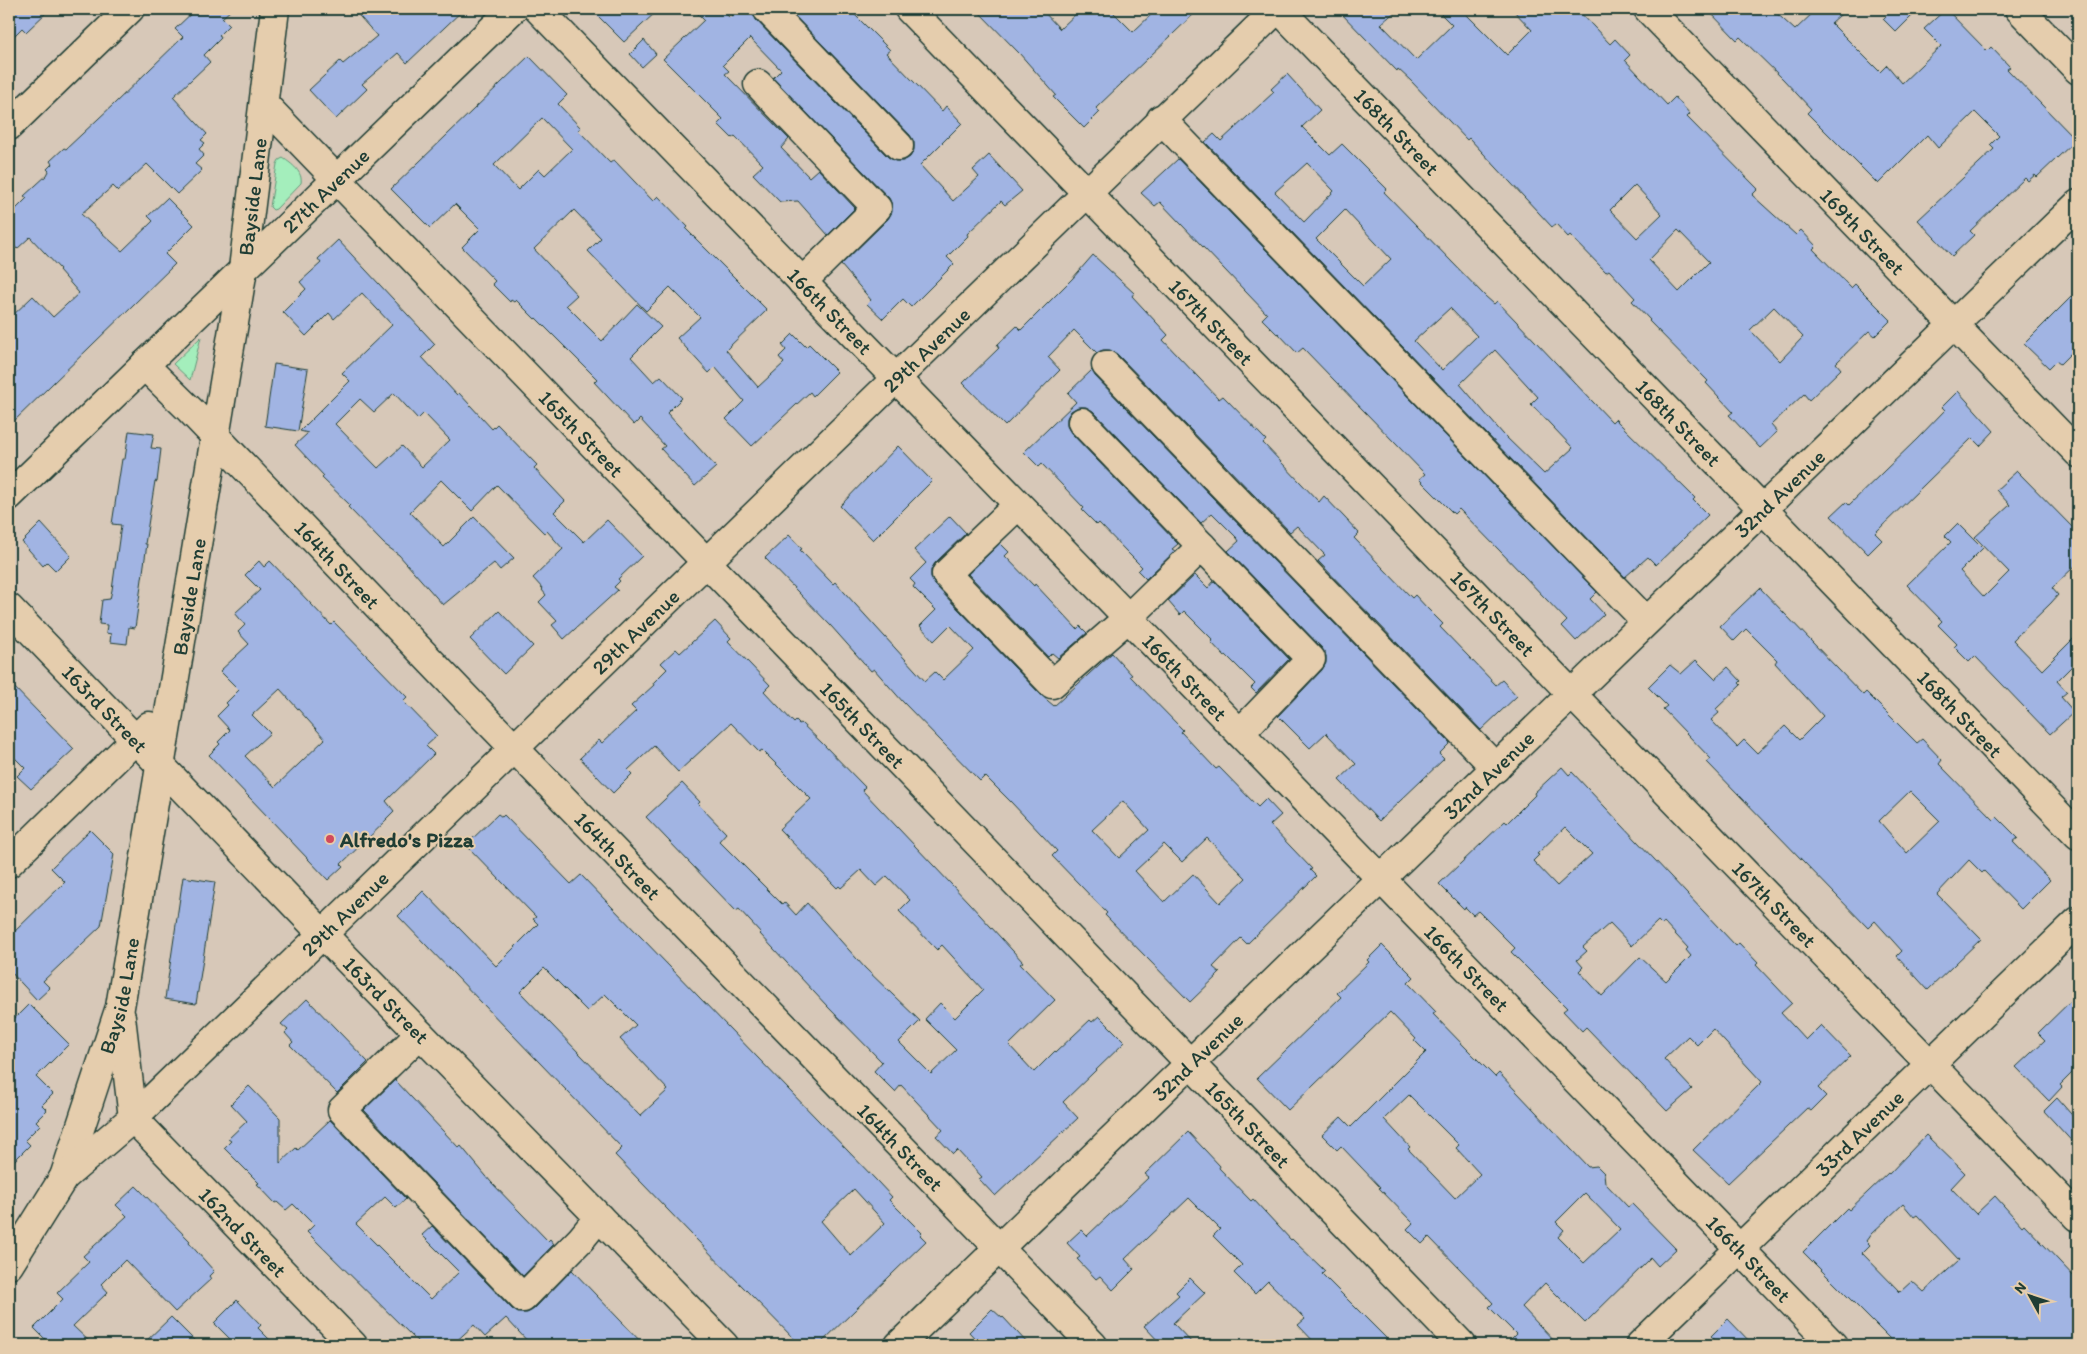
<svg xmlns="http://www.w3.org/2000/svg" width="2087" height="1354" viewBox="0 0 2087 1354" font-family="Itim,sans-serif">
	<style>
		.green { fill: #a4eebc; stroke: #629678 }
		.building { fill: #a1b4e3; stroke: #1f3d34; fill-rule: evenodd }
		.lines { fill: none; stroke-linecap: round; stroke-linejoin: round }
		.minor-casing { stroke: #1f3d34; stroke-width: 31 }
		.minor { stroke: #e5cdad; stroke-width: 28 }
		.poi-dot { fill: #d1495b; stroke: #e5cdad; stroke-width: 2 }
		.labels { text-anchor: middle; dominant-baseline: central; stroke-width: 4; stroke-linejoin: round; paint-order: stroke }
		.street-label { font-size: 21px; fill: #1f3d34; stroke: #e5cdad }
		.poi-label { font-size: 21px; font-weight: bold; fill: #1f3d34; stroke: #e5cdad; text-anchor: start }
	</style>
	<rect width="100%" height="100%" fill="#d7c8b8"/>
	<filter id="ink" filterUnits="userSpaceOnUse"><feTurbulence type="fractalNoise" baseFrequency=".02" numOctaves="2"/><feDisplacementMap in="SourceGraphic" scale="10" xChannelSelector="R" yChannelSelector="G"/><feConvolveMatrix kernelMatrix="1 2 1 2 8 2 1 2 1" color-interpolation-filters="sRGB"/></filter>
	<g filter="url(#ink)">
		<g class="green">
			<path d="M283,158C292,164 303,172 301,183L276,209L273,210L270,207L277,164L279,160Z"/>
			<path d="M201,337L190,380L173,364Z"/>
		</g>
		<g class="building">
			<path d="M9,9H50L26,32L22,28L9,41Z"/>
			<path d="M196,9H232L222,18L229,25L219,35L221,38L204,55L210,62L173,97L207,134L201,140L205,143L199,149L204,155L195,164L202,170L177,194L147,164L118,191L113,186L81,214L122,251L153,221L148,216L167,198L194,225L165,254L175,264L9,426V319L33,296L53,317L79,293L59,270L60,269L30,237L17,249L9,240V216L27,198L24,196L47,175L49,171L47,169L52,164L50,161L64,148L66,149L114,104L183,37L175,29Z"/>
			<path d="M353,9H464L407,63L398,53L362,84L367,89L336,119L309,90L340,61L343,64L377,36Z"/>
			<path d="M591,9H659L624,42Z"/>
			<path d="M693,9H721L730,18L739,9H752L756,20L888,157L895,161H903L910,157L914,150V142L910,135L788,9H849L890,50L886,53L942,111L946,106L962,123L920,165L953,201L979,177L973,170L989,155L1022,191L1005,205L1001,201L967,234L968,236L947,257L954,264L911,307L903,299L883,319L867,304L871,300L841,265L888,219L892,212V205L889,198L773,78L781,70L750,38L723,65L729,71L725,74L789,139L781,148L809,177L818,169L855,208L828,235L798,201L780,202L753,174L763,165L735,136L732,138L718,124L723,119L663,59L704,20Z"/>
			<path d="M976,9H1041L1060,29L1081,9H1110L1133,32L1157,9H1199L1096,108L1100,112L1084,128L1053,97L1056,95L1019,53Z"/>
			<path d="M1337,9H1398L1381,24L1416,60L1452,25L1436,9H1461L1507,55L1532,30L1512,9H1577L1610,44L1615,39L1630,55L1625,60L1667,105L1675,97L1690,114L1687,117L1758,189L1752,195L1796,235L1801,230L1816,246L1813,249L1851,288L1855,284L1891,320L1875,336L1869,331L1836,363L1841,369L1809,400L1804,394L1771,425L1777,432L1760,448L1729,415L1733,412L1706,383L1708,381L1649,321L1650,320L1632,301L1635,298L1609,270L1606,272L1570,235L1568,237L1556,224L1552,227L1469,138L1467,140L1411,81L1398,69L1397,71ZM1635,185L1662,214L1637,238L1610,210ZM1678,230L1709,262L1679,292L1649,260ZM1774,307L1803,337L1780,361L1750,330Z"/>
			<path d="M1707,9H1772L1795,30L1817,9H1847L1831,23L1880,72L1887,65L1902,83L1941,46L1924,29L1946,9L1987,51L1991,47L2010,67L2007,69L2076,140L2037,177L2035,175L2028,181L2025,178L1970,231L1974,235L1952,256L1918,220L1994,149L1990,145L1999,136L1975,112L1938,148L1927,135L1878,184L1807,113L1811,109L1783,79L1740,37L1737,40Z"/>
			<path d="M1893,9H1919L1896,32L1883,19Z"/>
			<path d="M644,40L656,54L642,67L630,54Z"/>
			<path d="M529,56L567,95L558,104L581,128L578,130L610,163L614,160L653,201L658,196L688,227L686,229L767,310L726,350L758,387L784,363L779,357L786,350L782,345L793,334L806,347L809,344L837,372L813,396L810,392L752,446L726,419L744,401L715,367L709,373L677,338L700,317L670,287L646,311L588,251L601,238L574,210L534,249L577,295L566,305L602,341L637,304L661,327L631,357L654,382L661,376L682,398L667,413L716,467L695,486L661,449L665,446L640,419L634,425L594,382L597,379L536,318L535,319L516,300L514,302L511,300L510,302L492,284L495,281L462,247L480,229L455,204L430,228L391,189ZM542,118L572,149L545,175L539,169L518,190L494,165Z"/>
			<path d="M1287,74L1320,110L1302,127L1330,155L1342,144L1387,189L1384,192L1485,296L1494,304L1497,301L1612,422L1615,419L1695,498L1693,500L1708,515L1656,565L1648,557L1625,577L1205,142L1214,134L1221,141L1274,92L1271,89ZM1307,163L1334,191L1304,222L1275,192ZM1345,210L1391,259L1363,286L1316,239ZM1450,308L1477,336L1442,370L1414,341ZM1495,350L1538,397L1531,404L1573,448L1544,474L1503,434L1460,384Z"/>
			<path d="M1178,159L1597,592L1590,599L1604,614L1576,641L1562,626L1567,621L1500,551L1459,509L1454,514L1419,479L1425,474L1303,348L1297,353L1278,333L1277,334L1262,319L1267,314L1160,202L1155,206L1141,193Z"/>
			<path d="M338,240L435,344L422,357L457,395L459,393L492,429L497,424L537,465L534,468L565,501L554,512L584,542L607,520L642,556L618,579L620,581L614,587L618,590L564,639L552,625L557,621L539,602L546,595L542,590L543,589L533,578L563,549L547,531L544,533L497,485L472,511L441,480L410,512L444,547L474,517L514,558L500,570L494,563L443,605L399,555L384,544L348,507L350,505L322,478L324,476L295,445L308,433L300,431L350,381L342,373L392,325L362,293L334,319L329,313L306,336L283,312L306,289L300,282L321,263L318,259ZM394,393L418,419L424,413L450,440L422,467L402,446L378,468L335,424L360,399L374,412Z"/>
			<path d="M1093,255L1134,293L1132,296L1168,335L1163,340L1177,355L1219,399L1223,396L1266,440L1263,443L1319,502L1324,496L1345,518L1359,533L1354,538L1412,598L1415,595L1428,609L1443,624L1440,627L1496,685L1502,680L1517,696L1481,730L1318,561L1325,555L1297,526L1290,532L1117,354L1110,350H1103L1097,353L1074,330L1048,357L1060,370L1005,426L963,383L999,348L997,345L1017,326L1021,330L1072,279Z"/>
			<path d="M2078,290V346L2060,364L2056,361L2049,368L2024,344Z"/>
			<path d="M274,364L308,369L298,431L265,426Z"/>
			<path d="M1092,370L1095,376L1450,743L1439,754L1444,759L1379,821L1339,780L1356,764L1326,733L1310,748L1278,716L1322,670L1326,663V656L1322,648L1228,551L1239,541L1237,538L1212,513L1201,523L1093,411L1086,407H1078L1071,411L1067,418V426L1071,433L1178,544L1172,549L1175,551L1146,579L1138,571L1142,567L1127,552L1099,523L1097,525L1082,510L1084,508L1042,464L1039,467L1024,452L1076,402L1068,393Z"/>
			<path d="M1958,391L1994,431L1980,446L1972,438L1875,533L1882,540L1868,554L1831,516L1846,502L1849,505L1917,439L1945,410L1942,407Z"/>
			<path d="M129,431L154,434L151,448L161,449L157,482L155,481L145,544H147L135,628L129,627L127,644L110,642L111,634L106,633L107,625L99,624L102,600L110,599L112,590L121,525L112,524L122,459H125Z"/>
			<path d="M898,446L932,481L873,540L840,506Z"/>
			<path d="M2017,471L2078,533V563L2052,588L2058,595L2051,603L2013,640L2042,670L2078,634V660L2057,681L2067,692L2061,697L2074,712L2050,734L1975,656L1969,662L1954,647L1957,644L1938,625L1942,621L1907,585L1951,542L1945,536L1958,523L1983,548L1960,571L1984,597L2009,572L1975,537L2010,505L1996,490Z"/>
			<path d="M950,516L966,533L935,563L931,570V578L935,585L1041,695L1054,706L1112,653L1132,675L1130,676L1183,730L1181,732L1216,769L1219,767L1258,807L1266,799L1281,815L1270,825L1312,869L1310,870L1316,876L1247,944L1241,938L1213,967L1220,973L1190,1002L1105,915L1107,913L1052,856L1057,851L1011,802L985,776L980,781L903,702L874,669L871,671L831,626L765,558L789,535L802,549L800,550L833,584L835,582L925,681L935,672L943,680L974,650L950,625L934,641L920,626L936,610L913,587L915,584L910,579L926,563L914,550ZM1123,801L1149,830L1119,858L1092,830ZM1207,838L1246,878L1220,903L1193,874L1164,902L1135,871L1164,844L1182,862Z"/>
			<path d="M41,523L71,556L56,571L47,562L43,566L22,542Z"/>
			<path d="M1000,543L1009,552L1005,556L1034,586L1035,584L1077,629L1080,626L1087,633L1058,658L1052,653L1048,657L968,574Z"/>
			<path d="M259,561L264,567L270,561L331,625L334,622L407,697L403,701L437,736L426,746L434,754L386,801L394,811L386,819L387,820L341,864L343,866L328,880L209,755L220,744L218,742L230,730L217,716L228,705L226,703L239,690L220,671L249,644L238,632L245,625L235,613L260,590L245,575ZM280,689L325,739L275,787L245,756L270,733L252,715Z"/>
			<path d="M1195,575L1208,588L1214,581L1289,659L1256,693L1251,688L1255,684L1226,655L1225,657L1211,642L1213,640L1184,611L1180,615L1168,601Z"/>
			<path d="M1760,588L1863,695L1866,692L1917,743L1922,739L1942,760L1939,764L1994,820L1997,817L2018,838L2013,842L2050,880L2021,909L1984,871L1982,873L1969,860L1937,894L1981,939L1928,990L1897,956L1902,951L1875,921L1868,928L1707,762L1711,759L1663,709L1667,706L1648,687L1670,665L1681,674L1696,660L1715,679L1728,667L1741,681L1739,683L1741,685L1716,709L1719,713L1711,720L1737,747L1744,740L1757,753L1785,726L1799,740L1823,716L1775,663L1777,660L1746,629L1734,641L1720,626ZM1910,791L1940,821L1907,853L1879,821Z"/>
			<path d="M499,611L533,646L504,674L470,639Z"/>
			<path d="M715,621L731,638L728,641L770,685L764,691L794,723L796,721L799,724L801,723L822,743L865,787L862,790L969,903L1023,962L1020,964L1055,1000L1009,1045L1034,1072L1055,1051L1056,1052L1090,1020L1092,1022L1099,1016L1125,1042L1063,1102L1078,1118L995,1196L979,1179L982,1177L957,1150L953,1154L936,1136L943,1130L901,1085L895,1092L874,1071L882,1062L827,1006L760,934L761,933L739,909L736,911L646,817L682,783L700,802L698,804L726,833L719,841L782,904L784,902L796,915L807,903L865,968L920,1021L899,1042L931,1074L956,1050L925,1019L940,1003L955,1018L983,990L942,945L937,950L899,911L910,900L887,876L876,886L861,870L841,888L839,886L837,888L779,829L811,799L762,750L759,752L731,723L678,772L654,746L628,770L632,774L613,793L580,758L599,740L602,743L636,711L631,706L654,685L653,683L667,669L661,663L676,649L680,653Z"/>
			<path d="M9,682L74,749L31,789L17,776L25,768L9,752Z"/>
			<path d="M1562,767L1569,775L1572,772L1736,946L1739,943L1758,963L1756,965L1792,1003L1781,1013L1806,1040L1821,1025L1851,1056L1818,1088L1826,1096L1811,1111L1807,1108L1728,1183L1693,1150L1762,1082L1713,1029L1697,1045L1688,1036L1664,1059L1692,1089L1667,1111L1586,1027L1582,1031L1563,1011L1567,1008L1511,952L1515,948L1478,911L1473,915L1465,907L1464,909L1439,884L1505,821L1507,823L1535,795L1534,793ZM1565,827L1592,854L1557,886L1533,861L1539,855L1537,854ZM1658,921L1662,925L1664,922L1688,948L1686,950L1691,956L1666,981L1640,957L1602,996L1579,971L1583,967L1577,960L1587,951L1583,947L1610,923L1632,946Z"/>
			<path d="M498,814L502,817L504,815L571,884L581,875L877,1181L892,1197L889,1200L922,1233L920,1235L926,1241L819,1345H800L693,1236L615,1155L622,1148L398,916L423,891L496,966L538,924L533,919L536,917L466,845ZM544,968L587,1011L605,994L636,1025L620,1039L668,1090L640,1116L520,992ZM854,1189L885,1223L851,1256L821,1221Z"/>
			<path d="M90,830L114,854L101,926L43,981L50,988L37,1000L9,970V937L65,882L51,868Z"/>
			<path d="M183,877L215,882L196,1004L165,999Z"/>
			<path d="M1382,945L1414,977L1408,983L1436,1012L1433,1014L1466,1048L1495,1077L1499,1073L1588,1167L1597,1166L1604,1173L1605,1183L1628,1207L1632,1204L1676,1249L1658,1266L1651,1258L1585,1323L1545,1283L1522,1307L1558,1345H1505L1516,1334L1489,1307L1493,1303L1429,1237L1422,1244L1407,1229L1413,1223L1379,1188L1380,1187L1341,1146L1337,1150L1322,1135L1341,1117L1351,1127L1426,1052L1414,1040L1416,1039L1390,1012L1288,1110L1257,1078L1341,997L1337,993L1369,962L1367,960ZM1409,1095L1459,1145L1456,1148L1480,1174L1455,1198L1408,1149L1410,1147L1384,1119ZM1585,1193L1620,1229L1584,1263L1558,1237L1564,1230L1556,1222Z"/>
			<path d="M2078,994V1067L2060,1085L2062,1087L2049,1101L2016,1067L2045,1040L2038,1033Z"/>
			<path d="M307,999L368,1062L337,1093L290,1045L293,1042L285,1033L288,1030L281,1024Z"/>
			<path d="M29,1004L69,1044L36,1077L53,1094L42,1105L47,1110L36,1121L40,1125L25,1140L30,1145L9,1166V1024Z"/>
			<path d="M395,1080L459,1148L461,1146L491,1182L548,1241L550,1239L554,1244L523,1276L364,1110Z"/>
			<path d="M249,1086L280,1118V1163L296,1148L298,1150L330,1120L406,1199L396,1208L385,1197L356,1224L431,1299L459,1272L422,1235L432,1226L512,1309L518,1313H527L534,1309L572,1270L644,1345H531L506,1318L485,1337L474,1325L452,1345H421L307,1232L314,1225L293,1204L286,1210L277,1202L275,1203L257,1184L259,1183L224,1148L231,1141L228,1139L247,1121L231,1104Z"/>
			<path d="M2057,1098L2078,1122V1148L2044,1111Z"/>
			<path d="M1188,1132L1220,1166L1219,1168L1251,1201L1253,1199L1291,1240L1292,1239L1325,1271L1322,1274L1393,1345H1317L1298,1325L1305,1319L1268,1281L1255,1294L1234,1273L1242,1265L1213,1236L1220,1229L1189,1198L1125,1259L1134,1269L1113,1290L1100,1276L1096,1279L1077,1259L1080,1257L1067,1243L1081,1230L1087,1236L1149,1177L1145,1174Z"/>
			<path d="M1926,1135L1965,1173L1951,1188L1976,1214L1995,1196L2022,1226L2024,1224L2078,1281V1345H1896L1803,1252L1847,1208L1849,1210L1888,1173L1889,1174ZM1903,1204L1914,1217L1917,1215L1959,1260L1924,1292L1912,1281L1900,1292L1862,1253L1870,1245L1866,1241L1871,1234Z"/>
			<path d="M136,1186L190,1241L189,1243L214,1271L209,1276L211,1279L175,1312L125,1260L101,1284L108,1292L73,1326L93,1345H51L34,1328L63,1299L57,1293L89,1262L83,1256L127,1216L116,1205Z"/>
			<path d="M1190,1278L1205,1293L1173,1323L1194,1345H1162L1144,1326L1179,1295L1176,1292Z"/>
			<path d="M237,1300L261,1325L258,1328L275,1345H236L214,1323Z"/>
			<path d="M992,1309L1002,1318L1003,1317L1029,1345H981L969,1332Z"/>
			<path d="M171,1317L199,1345H142Z"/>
			<path d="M1728,1319L1753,1345H1720L1711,1336Z"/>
		</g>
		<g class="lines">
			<defs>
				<g id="minor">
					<path id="s1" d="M538,9L1833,1345"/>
					<path d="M767,9L899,146"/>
					<path id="s2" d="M909,9L2078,1217"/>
					<path id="s3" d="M1279,9L2078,835"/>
					<path id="s4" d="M1648,9L2078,453"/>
					<path d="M2019,9L2078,70"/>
					<path d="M758,84L877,208L802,282"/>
					<path id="s5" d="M265,105L1462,1345"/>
					<path d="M1161,119L1646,621"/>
					<path d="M9,126L130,9"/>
					<path id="s6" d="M144,365L190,410L485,718L1093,1345"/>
					<path d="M1106,365L1496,768"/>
					<path d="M1082,422L1311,659L1240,733"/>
					<path id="s7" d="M9,496L513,9"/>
					<path d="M1018,505L946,574L1052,684L1128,618L1202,546"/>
					<path id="s8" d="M9,608L339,951L724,1345"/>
					<path d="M9,863L149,726"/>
					<path id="s9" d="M121,1017L133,1118L353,1345"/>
					<path d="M420,1034L342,1110L523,1298L581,1239L599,1217"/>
					<path id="s10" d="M64,1177L120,1007L243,269L275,9"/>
					<path id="s11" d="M9,1265L64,1177L133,1118L1277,9"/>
					<path id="s12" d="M899,1345L2078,204"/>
					<path id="s13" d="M1640,1345L2078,921"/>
				</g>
			</defs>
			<use href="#minor" class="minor-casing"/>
			<use href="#minor" class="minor"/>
		</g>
	</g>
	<circle class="poi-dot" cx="330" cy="839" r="5"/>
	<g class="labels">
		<g class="street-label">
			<text stroke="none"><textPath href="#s3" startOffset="170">168th Street</textPath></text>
			<text stroke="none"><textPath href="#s7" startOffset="440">27th Avenue</textPath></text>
			<text stroke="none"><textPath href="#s10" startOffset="1000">Bayside Lane</textPath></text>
			<text stroke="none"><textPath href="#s4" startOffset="309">169th Street</textPath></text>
			<text stroke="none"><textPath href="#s1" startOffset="420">166th Street</textPath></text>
			<text stroke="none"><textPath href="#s2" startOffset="435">167th Street</textPath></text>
			<text stroke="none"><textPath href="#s11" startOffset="1299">29th Avenue</textPath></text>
			<text stroke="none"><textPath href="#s3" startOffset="575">168th Street</textPath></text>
			<text stroke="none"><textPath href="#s5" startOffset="456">165th Street</textPath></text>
			<text stroke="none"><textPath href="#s12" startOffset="1225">32nd Avenue</textPath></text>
			<text stroke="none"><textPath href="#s6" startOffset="278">164th Street</textPath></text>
			<text stroke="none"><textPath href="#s10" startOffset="595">Bayside Lane</textPath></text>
			<text stroke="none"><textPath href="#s2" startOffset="840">167th Street</textPath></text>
			<text stroke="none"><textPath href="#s11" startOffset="894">29th Avenue</textPath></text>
			<text stroke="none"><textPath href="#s1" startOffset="930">166th Street</textPath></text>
			<text stroke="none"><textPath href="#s8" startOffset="139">163rd Street</textPath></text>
			<text stroke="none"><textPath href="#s3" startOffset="980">168th Street</textPath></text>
			<text stroke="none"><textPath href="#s5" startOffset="861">165th Street</textPath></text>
			<text stroke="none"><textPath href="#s12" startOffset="820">32nd Avenue</textPath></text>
			<text stroke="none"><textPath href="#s6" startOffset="682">164th Street</textPath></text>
			<text stroke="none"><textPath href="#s2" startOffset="1245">167th Street</textPath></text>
			<text stroke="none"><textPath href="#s11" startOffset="489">29th Avenue</textPath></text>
			<text stroke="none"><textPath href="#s1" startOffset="1335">166th Street</textPath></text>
			<text stroke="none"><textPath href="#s10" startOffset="190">Bayside Lane</textPath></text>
			<text stroke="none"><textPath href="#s8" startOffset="544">163rd Street</textPath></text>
			<text stroke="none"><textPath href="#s12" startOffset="415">32nd Avenue</textPath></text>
			<text stroke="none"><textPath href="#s5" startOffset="1416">165th Street</textPath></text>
			<text stroke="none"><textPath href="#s13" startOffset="305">33rd Avenue</textPath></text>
			<text stroke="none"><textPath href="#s6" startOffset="1088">164th Street</textPath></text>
			<text stroke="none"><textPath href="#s9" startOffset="260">162nd Street</textPath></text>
			<text stroke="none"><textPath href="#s1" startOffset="1740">166th Street</textPath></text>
		</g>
		<g class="poi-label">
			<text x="340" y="839">Alfredo's Pizza</text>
		</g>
	</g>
	<rect width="2087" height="1354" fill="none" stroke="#e5cdad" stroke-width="30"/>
	<rect x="15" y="15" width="2057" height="1324" fill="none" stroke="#1f3d34" stroke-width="2" filter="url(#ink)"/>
	<g transform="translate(2030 1296) rotate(310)" stroke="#e5cdad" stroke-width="4" paint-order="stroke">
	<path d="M0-4L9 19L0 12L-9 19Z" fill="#1f3d34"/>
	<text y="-8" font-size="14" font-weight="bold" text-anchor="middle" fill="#1f3d34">N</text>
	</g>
</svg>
